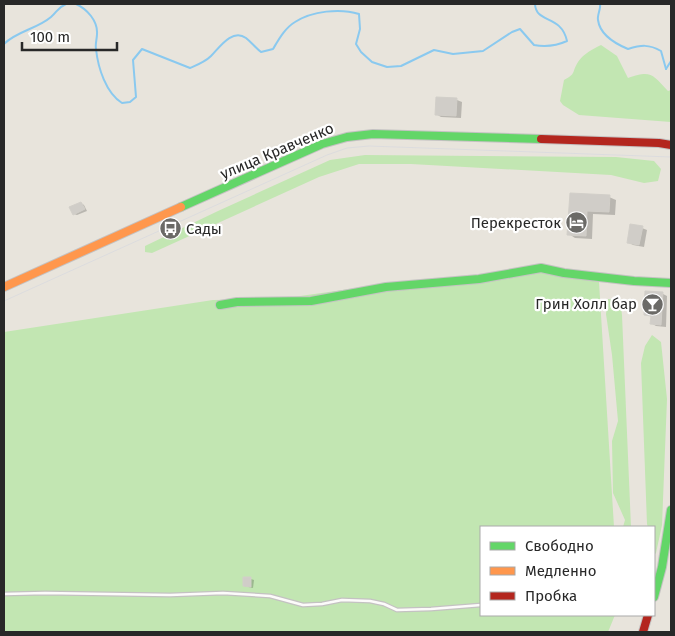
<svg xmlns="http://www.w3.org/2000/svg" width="675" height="636" viewBox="0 0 675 636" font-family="'Fira Sans',sans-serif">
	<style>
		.green { fill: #c2e6b2 }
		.shadow { fill: #0003 }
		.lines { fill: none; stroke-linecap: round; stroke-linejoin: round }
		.stream { stroke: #8ac9ef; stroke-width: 2 }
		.building { fill: #d0cdc8; stroke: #d2cfc9 }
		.lane-casing { stroke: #c4c2c2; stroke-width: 5 }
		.fast-casing { stroke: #c4c2c2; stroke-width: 10 }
		.slow-casing { stroke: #c4c2c2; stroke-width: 10 }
		.jam-casing { stroke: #c4c2c2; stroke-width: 10 }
		.lane { stroke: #fcfbfa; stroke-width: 2.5 }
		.fast { stroke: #63d668; stroke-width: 8 }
		.slow { stroke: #ff974d; stroke-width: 8 }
		.jam { stroke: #b3261e; stroke-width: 8 }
		.tram { stroke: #dcdcde; stroke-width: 1 }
		.labels { text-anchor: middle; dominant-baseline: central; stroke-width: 4.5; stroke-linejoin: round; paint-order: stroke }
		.street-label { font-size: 15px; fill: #282828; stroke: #fff }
		.poi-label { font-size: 15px; fill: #282828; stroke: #fff; text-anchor: end }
	</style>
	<rect width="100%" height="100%" fill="#e8e4dc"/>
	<g class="green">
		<path d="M601,45L617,56L628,78C651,70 652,74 668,91L671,90V122L579,115L563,105L560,101L564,80C577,73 571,73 578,62C583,54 593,49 601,45Z"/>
		<path d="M365,155L616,157L654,161L661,169L658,181L644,183L611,175L411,164H359L319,177L152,253L145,252V246L218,211L330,160Z"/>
		<path d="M537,271L599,282L614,527H481V615H615L608,632H4V332L213,300L279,299L399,282Z"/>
		<path d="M608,299L620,300L622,315L631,527H623L625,520L613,493L612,441L618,421L612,355L606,314Z"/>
		<path d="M652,335L661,342L667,399L662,525L656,553L654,555V527H648L647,524L641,363L645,346Z"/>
	</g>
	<g class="shadow">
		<path d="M437,98L457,100L462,102L461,118L441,117L436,114Z"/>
		<path d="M571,194L609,197L616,200L615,215L593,214L592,239L575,238L569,234Z"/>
		<path d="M81,203L84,205L87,211L77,215L74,214Z"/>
		<path d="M642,228L647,230L644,247L633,245L628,242Z"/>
		<path d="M663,294L667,296L666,327L656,326L651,323L652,317L645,314Z"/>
		<path d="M251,579L254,580L253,588L244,586Z"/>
	</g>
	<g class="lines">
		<g class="stream">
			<path d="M76,4C87,9 98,21 97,34C97,39 95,44 96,49C98,68 106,93 122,103L130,102L136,97L133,60L142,49L190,68C197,65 205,62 211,56C219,48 232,28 246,38C251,42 256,48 261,52L273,49C279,39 285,28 295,22C312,11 340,8 359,14L360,29L356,44L361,52L372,62L387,67L401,66L434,50L453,54L483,51L512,32L520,29L534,45C545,47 556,46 567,41C561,14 536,24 535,4"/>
			<path d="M600,4C601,9 597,15 598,20C600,35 616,44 628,49C641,45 649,44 661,51L666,69"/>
			<path d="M4,44C17,31 37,29 51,17C57,12 57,8 66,4"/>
			<path d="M666,69L671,61"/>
		</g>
	</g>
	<g class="building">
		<path d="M436,97L457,98L456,116L435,115Z"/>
		<path d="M570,193L610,195L609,212L587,211L586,236L567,235Z"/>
		<path d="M81,202L85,209L73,215L69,207Z"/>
		<path d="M630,224L643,226L639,245L627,243Z"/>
		<path d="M645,291L663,292L661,325L650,324L651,316L644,315Z"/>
		<path d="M243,577H251V587L243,586Z"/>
	</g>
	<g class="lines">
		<defs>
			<path id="lane" d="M4,594L45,593L170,595L223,593L270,596L303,605L322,604L342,600L370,601L384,604L397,610L431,609L481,605"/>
			<g id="fast">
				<path d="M181,207L322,144L347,137L373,134L541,139"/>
				<path d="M220,305L237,302L311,301L386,287L479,279L541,268L564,273L634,281L671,283"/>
				<path d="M654,597L662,567L671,510"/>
			</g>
			<path id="slow" d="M4,287L181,207"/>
			<g id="jam">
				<path d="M541,139L659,143L671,145"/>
				<path d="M643,632L648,615"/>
			</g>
		</defs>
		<use href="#lane" class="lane-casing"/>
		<use href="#fast" class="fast-casing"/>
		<use href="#slow" class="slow-casing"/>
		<use href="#jam" class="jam-casing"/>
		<use href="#lane" class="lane"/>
		<use href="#fast" class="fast"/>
		<use href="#slow" class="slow"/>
		<use href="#jam" class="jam"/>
		<path class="tram" d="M4,301L327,155L347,148L369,146L671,157"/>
	</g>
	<defs>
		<symbol id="hotel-disc" viewBox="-11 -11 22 22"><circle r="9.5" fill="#6b6a67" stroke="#fff"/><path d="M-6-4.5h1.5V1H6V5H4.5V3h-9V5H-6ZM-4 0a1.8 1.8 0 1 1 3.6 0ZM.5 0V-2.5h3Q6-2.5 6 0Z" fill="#fff"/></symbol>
		<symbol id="bus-disc" viewBox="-11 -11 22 22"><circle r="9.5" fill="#6b6a67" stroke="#fff"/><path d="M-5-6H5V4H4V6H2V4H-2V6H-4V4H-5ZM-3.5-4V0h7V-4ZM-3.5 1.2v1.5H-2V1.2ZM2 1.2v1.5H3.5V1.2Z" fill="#fff"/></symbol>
		<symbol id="bar-disc" viewBox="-11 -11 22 22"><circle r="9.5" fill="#6b6a67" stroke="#fff"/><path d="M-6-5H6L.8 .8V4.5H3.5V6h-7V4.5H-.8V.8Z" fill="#fff"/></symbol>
	</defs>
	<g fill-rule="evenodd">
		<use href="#hotel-disc" x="564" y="210" width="25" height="25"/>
		<use href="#bus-disc" x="158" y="216" width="25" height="25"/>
		<use href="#bar-disc" x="640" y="292" width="25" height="25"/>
	</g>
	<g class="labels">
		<g class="street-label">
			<text transform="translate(277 151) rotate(-23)">улица Кравченко</text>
		</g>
		<g class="poi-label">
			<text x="561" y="223">Перекресток</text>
			<text x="186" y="229" text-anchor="start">Сады</text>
			<text x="637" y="304">Грин Холл бар</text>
		</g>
	</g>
	<rect width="675" height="636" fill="none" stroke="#282828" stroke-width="10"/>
	<rect x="480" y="526" width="175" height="90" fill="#ffffff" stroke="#a9a9a9"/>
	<rect x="490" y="542" width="25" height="8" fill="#63d668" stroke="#a9a9a9"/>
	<text x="525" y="551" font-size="15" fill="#282828">Свободно</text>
	<rect x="490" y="567" width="25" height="8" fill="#ff974d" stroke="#a9a9a9"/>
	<text x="525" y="576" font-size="15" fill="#282828">Медленно</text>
	<rect x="490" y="592" width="25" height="8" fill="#b3261e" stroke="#a9a9a9"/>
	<text x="525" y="601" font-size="15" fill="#282828">Пробка</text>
	<path d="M22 42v8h95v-8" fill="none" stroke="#282828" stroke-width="2.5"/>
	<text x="30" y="42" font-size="15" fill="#282828" stroke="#ffffff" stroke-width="4" paint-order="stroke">100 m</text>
</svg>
